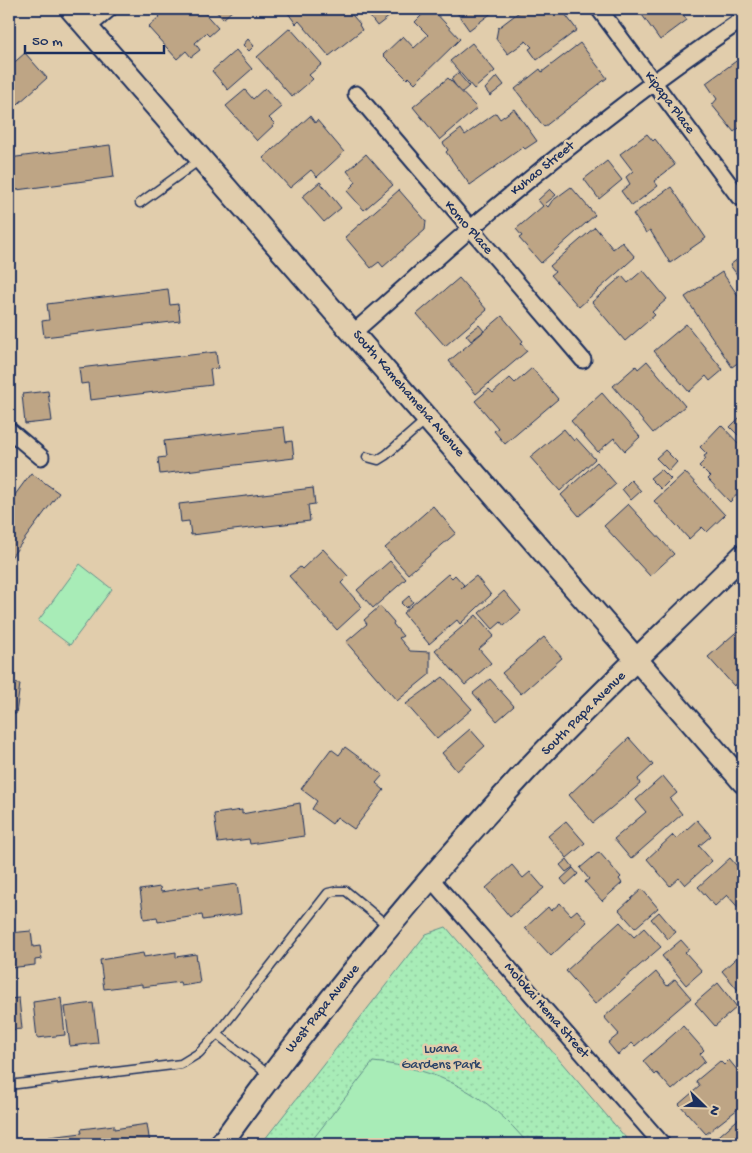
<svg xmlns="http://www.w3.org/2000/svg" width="752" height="1153" viewBox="0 0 752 1153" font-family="'Gochi Hand',sans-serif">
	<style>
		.grass { fill: url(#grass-dots); stroke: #628e8a }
		.pitch { fill: #a8ecb7; stroke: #628e8a }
		.building { fill: #bea585; stroke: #1b2f5e }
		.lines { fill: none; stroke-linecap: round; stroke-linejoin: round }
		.lane-casing { stroke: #1b2f5e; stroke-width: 11 }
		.street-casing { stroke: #1b2f5e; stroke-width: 19 }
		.secondary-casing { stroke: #1b2f5e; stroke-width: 25 }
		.lane { stroke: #e1cdac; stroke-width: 8 }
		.street { stroke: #e1cdac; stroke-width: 15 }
		.secondary { stroke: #e1cdac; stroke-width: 21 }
		.labels { text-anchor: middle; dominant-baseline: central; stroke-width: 5; stroke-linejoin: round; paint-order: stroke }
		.street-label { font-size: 14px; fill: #1b2f5e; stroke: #e1cdac }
		.park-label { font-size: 14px; fill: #294267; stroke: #e1cdac }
	</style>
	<defs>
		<pattern id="grass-dots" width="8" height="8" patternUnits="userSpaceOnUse" patternTransform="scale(1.25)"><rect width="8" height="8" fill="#a8ecb7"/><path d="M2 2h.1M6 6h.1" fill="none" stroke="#90cba0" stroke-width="1.8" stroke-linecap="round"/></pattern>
	</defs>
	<rect width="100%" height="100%" fill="#e1cdac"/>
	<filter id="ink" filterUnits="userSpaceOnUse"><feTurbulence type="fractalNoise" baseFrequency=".02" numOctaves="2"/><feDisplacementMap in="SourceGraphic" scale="10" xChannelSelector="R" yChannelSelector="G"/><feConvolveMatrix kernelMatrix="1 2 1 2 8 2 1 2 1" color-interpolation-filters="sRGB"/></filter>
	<g filter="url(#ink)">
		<path class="grass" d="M446,927L631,1144H261L426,934Z"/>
		<g class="pitch">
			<path d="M80,564L112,589L70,645L38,621Z"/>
			<path d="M373,1062C437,1068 488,1094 528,1144H309Z"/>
		</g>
		<g class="building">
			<path d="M164,9H201L218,28L209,36L206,33L195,43L200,50L191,57L186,51L177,59L148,27L160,16L158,14Z"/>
			<path d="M214,9H234L223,19Z"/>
			<path d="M285,9H347L360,24L359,25L362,30L329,56L299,21L296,24Z"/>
			<path d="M364,9H399L377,26Z"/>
			<path d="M428,9H432L460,39L415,83L409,77L407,79L383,55L403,36L414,48L428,35L415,22Z"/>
			<path d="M457,9H497L469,30L455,10Z"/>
			<path d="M523,9H557L559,12L562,10L577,30L537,60L529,49L532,47L526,41L508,54L496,39L498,28Z"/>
			<path d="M644,9H679L687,20L660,40L640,12Z"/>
			<path d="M290,28L322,64L309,75L313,79L292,97L257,57Z"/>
			<path d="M248,39L254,46L249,51L243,45Z"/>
			<path d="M472,43L495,71L474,89L450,61Z"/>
			<path d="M580,43L607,78L544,127L515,89L540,69L542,72Z"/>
			<path d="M236,50L252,69L228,90L212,71Z"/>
			<path d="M25,53L47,78L9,112V67Z"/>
			<path d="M743,56V125L734,132L712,105L717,99L706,83Z"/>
			<path d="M458,73L469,86L461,93L451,79Z"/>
			<path d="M497,76L504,85L490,96L485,89Z"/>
			<path d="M448,78L477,108L440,140L413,107Z"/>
			<path d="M265,88L282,107L269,118L275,124L257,141L226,106L245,90L253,99Z"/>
			<path d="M514,109L537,141L525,149L523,147L470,185L446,152L448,150L443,143L461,129L465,135L496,113L500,119Z"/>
			<path d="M310,116L315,123L317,120L344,152L317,177L311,170L290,188L263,158Z"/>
			<path d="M647,134L653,141L655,139L675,165L654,181L658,186L632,206L621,191L630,184L626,177L633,171L620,154Z"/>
			<path d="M110,145L114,177L9,191V158Z"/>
			<path d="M366,154L393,185L364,210L347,191L356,182L347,171Z"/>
			<path d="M607,161L622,180L599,199L584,179Z"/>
			<path d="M320,182L341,208L324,222L302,197Z"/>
			<path d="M571,187L595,215L541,263L519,238L522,236L516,229L543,206L538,200L550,189L556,195L545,204L548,207L552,201Z"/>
			<path d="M671,187L706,238L670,263L650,230L646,233L633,214Z"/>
			<path d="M399,190L426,221L425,230L383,267L379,262L371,268L345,237Z"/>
			<path d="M595,227L613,249L622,242L635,257L579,307L551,275L555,272L550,266Z"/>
			<path d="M743,255V283L730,265Z"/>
			<path d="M643,270L667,299L652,312L655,315L625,341L592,302L622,276L628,283Z"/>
			<path d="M722,272L743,303V359L732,367L685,297Z"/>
			<path d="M459,278L487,310L445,346L417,314Z"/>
			<path d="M168,289L170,305L178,304L180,321L44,337L42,321L49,320L47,304Z"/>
			<path d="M502,316L523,341L521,343L527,351L476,394L449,361Z"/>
			<path d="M686,324L723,370L710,381L706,376L689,392L654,351Z"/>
			<path d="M479,325L484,331L471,341L466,335Z"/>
			<path d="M216,352L218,368L210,369L212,385L90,400L88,383L81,384L79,368Z"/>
			<path d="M647,361L685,406L653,433L613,386L636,366L638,369Z"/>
			<path d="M532,368L558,399L505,444L494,431L498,428L475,401L489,389L493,393L510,378L515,383Z"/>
			<path d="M48,391L52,421L25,424L22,394Z"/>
			<path d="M602,393L640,437L625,451L614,438L598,452L571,421Z"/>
			<path d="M743,414V440L730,427Z"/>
			<path d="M721,425L743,448V488L730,502L708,479L710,477L699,466L706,459L704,456L707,454L700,447Z"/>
			<path d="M284,427L286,442L292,441L294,458L160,474L158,458L166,457L164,441Z"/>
			<path d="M564,429L574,441L576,438L595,459L560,491L530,457Z"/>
			<path d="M665,450L677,462L669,471L656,458Z"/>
			<path d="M597,462L616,484L579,516L561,495Z"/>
			<path d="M661,469L671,479L661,489L650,478Z"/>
			<path d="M685,472L725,515L707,532L702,527L689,539L654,501Z"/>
			<path d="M31,473L59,493L9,560V503Z"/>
			<path d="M631,480L641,491L631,500L622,489Z"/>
			<path d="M313,488L315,504L308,505L310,521L191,535L189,521L181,522L179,504Z"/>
			<path d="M628,504L674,554L650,576L604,526Z"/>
			<path d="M433,506L456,533L408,574L385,548Z"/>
			<path d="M323,549L348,576L341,583L362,607L337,630L289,576L300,567L302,569Z"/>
			<path d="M390,561L406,579L373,608L357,590Z"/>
			<path d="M448,574L452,578L455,575L464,585L461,588L476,576L491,595L460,624L457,620L429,644L403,613Z"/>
			<path d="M504,591L521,611L504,626L501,622L493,629L479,613Z"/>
			<path d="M409,596L413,602L406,608L401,603Z"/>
			<path d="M380,606L394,622L393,624L403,636L399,638L410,651L430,652V674L397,701L346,642L367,624L364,620Z"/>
			<path d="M476,615L494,636L479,649L491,663L465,685L435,650Z"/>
			<path d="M743,626V677L734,686L708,657Z"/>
			<path d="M544,637L562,658L521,694L502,673Z"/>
			<path d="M443,677L472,709L437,739L406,704Z"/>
			<path d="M490,679L514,706L497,721L473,693Z"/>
			<path d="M9,683L20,684L16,714L9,713Z"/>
			<path d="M470,729L485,746L457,771L442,753Z"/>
			<path d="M629,738L653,765L638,779L640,784L593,823L569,795Z"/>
			<path d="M345,747L383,775L376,783L384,790L354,829L337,817L332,824L312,809L317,801L301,789L331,749L339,755Z"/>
			<path d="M663,776L677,793L670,799L682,814L631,859L614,839L646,812L636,800Z"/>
			<path d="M300,803L304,836L250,844L249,839L218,843L214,814L242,810V814Z"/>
			<path d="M697,820L711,836L699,846L712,861L685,885L679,878L670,886L647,859L673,835L676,839Z"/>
			<path d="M566,821L585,843L567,858L548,836Z"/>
			<path d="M599,852L621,877L619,879L622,883L602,901L585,882L589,879L580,868Z"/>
			<path d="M730,858L743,873V913L727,895L715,906L698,887Z"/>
			<path d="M567,859L573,867L566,872L560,865Z"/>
			<path d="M512,865L523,878L530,872L544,888L510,917L486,888Z"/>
			<path d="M573,868L578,874L566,885L561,879Z"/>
			<path d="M237,884L241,914L203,920L202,915L158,922L157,917L144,919L140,890L160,887L161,892L199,886L200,889Z"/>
			<path d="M642,889L658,908L635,928L619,910Z"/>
			<path d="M560,903L571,915L577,910L587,922L551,956L525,928L548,907L551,911Z"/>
			<path d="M659,912L676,932L668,939L651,919Z"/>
			<path d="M620,922L634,937L644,928L661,947L595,1004L566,971Z"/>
			<path d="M31,931L33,947L40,946L42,959L35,960V965L9,968V933Z"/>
			<path d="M681,940L689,949L685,952L702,971L686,985L662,956Z"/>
			<path d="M176,952V957L196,954L200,983L181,986L180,982L142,987V984L104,989L100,960L143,953L144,957Z"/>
			<path d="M743,952V986L738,990L722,971Z"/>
			<path d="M656,972L667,986L675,979L691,998L635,1046L632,1043L618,1055L608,1043L619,1034L604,1017Z"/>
			<path d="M718,983L737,1007L715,1026L695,1003Z"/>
			<path d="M19,998L22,1029L9,1030V999Z"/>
			<path d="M61,998L65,1035L37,1038L33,1002Z"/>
			<path d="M93,1003L98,1043L70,1046L65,1007Z"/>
			<path d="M683,1026L704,1050L700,1054L705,1061L672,1090L657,1073L655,1075L643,1061Z"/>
			<path d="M729,1060L743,1077V1105L706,1134L679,1104L700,1086L696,1081L720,1061L724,1065Z"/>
			<path d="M743,1115V1144H716L713,1141Z"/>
			<path d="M147,1124L150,1144H50L49,1137L82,1133L81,1129L114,1125V1129Z"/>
		</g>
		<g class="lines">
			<defs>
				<g id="lane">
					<path d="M140,203L201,159"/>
					<path d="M367,457L378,460L386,455L427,419"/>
					<path d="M217,1034L269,1075"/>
					<path d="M9,1085L181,1064L199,1053L217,1034L328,893L337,891H346L388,926"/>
				</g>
				<g id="street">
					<path d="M599,9L739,197"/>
					<path d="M87,28L109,9"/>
					<path d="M356,94L583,360"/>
					<path d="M354,332C393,298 431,263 470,229C557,155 648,83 743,19"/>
					<path d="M9,430L41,457"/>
					<path d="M431,879L662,1144"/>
				</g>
				<g id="secondary">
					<path d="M71,9L743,782"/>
					<path d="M221,1144C314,1014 416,891 524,773C594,698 670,628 743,555"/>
				</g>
			</defs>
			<use href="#lane" class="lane-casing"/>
			<use href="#street" class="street-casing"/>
			<use href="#secondary" class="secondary-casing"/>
			<use href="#lane" class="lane"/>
			<use href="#street" class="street"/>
			<use href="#secondary" class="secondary"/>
		</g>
	</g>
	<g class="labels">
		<g class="street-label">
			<text transform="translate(669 103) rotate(53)">Kipapa Place</text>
			<text transform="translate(543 169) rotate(-39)">Kuhao Street</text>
			<text transform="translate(468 228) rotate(49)">Komo Place</text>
			<text transform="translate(408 394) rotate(49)">South Kamehameha Avenue</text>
			<text transform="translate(584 714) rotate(-45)">South Papa Avenue</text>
			<text transform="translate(323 1009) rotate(-51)">West Papa Avenue</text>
			<text transform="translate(546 1011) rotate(49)">Molokai Hema Street</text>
		</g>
		<g class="park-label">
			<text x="441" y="1049">Luana<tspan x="441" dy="16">Gardens Park</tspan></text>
		</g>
	</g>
	<rect width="752" height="1153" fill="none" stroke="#e1cdac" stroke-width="30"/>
	<rect x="15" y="15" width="722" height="1123" fill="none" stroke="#1b2f5e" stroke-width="2" filter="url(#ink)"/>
	<g transform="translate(704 1106) rotate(113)" stroke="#e1cdac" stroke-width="4" paint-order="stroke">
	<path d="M0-4L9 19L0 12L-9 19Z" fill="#1b2f5e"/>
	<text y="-8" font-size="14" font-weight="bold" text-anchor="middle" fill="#1b2f5e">N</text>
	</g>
	<path d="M25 45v8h139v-8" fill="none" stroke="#1b2f5e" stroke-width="2.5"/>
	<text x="32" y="45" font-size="15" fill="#1b2f5e" stroke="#e1cdac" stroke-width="4" paint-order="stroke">50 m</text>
</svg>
